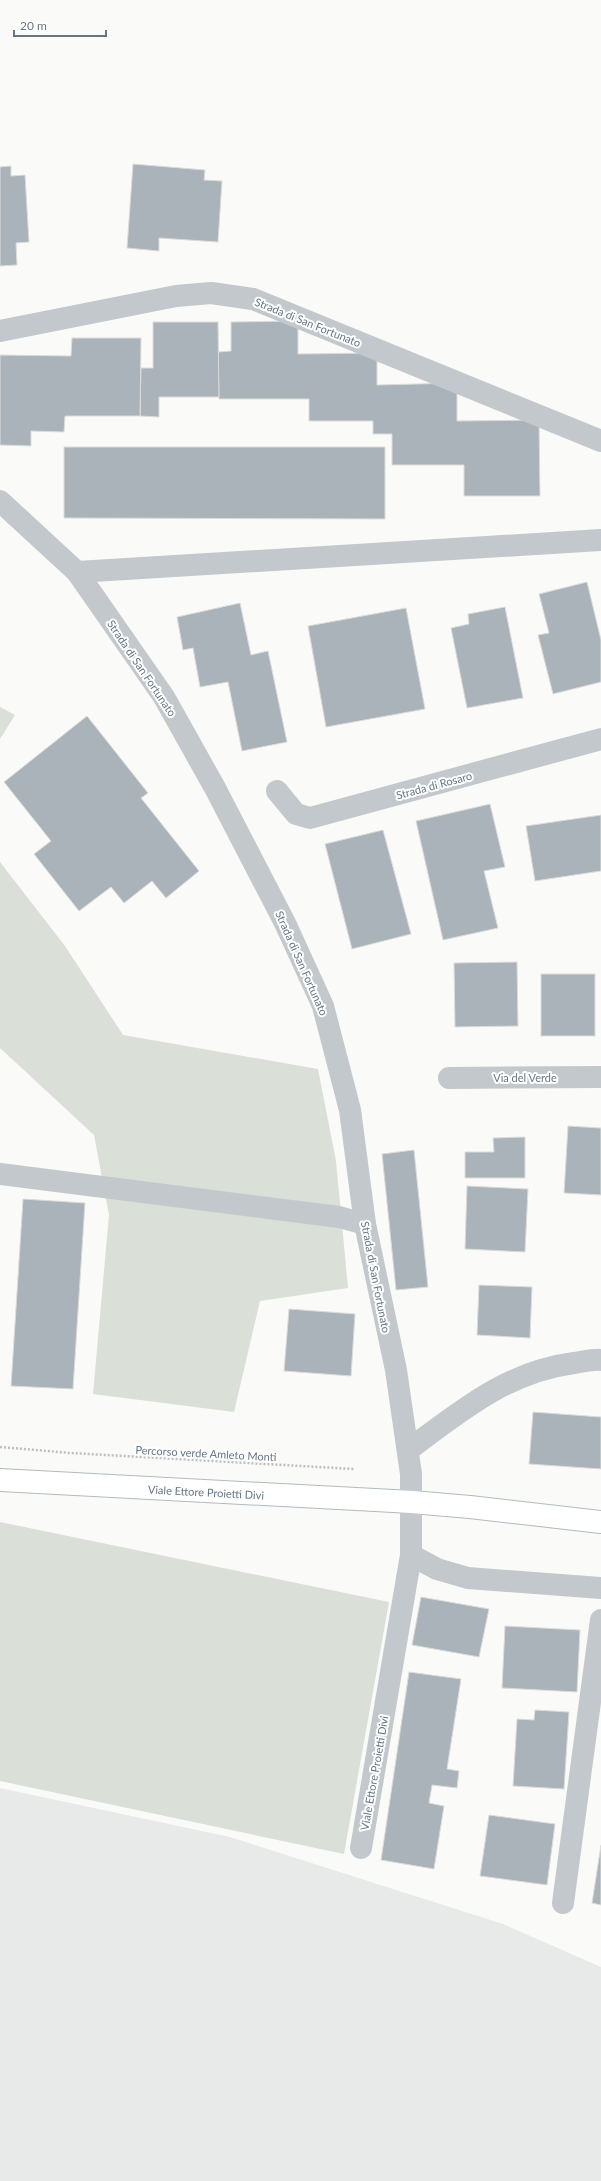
<svg xmlns="http://www.w3.org/2000/svg" width="601" height="2181" viewBox="0 0 601 2181" font-family="Lato,sans-serif">
	<style>
		.built { fill: #e8e9e9 }
		.green { fill: #dadfd7 }
		.building { fill: #aab3b9; stroke: #dcdcda }
		.lines { fill: none; stroke-linecap: round; stroke-linejoin: round }
		.secondary-casing { stroke: #b3babf; stroke-width: 24 }
		.path { stroke: #bbbfc2; stroke-width: 2.5; stroke-dasharray: 2 2; stroke-linecap: butt }
		.minor { stroke: #c3c8cc; stroke-width: 22 }
		.secondary { stroke: #fff; stroke-width: 22 }
		.labels { text-anchor: middle; dominant-baseline: central; stroke-width: 4; stroke-linejoin: round; paint-order: stroke }
		.street-label { font-size: 11px; fill: #657683; stroke: #fff }
	</style>
	<rect width="100%" height="100%" fill="#fafaf8"/>
	<path class="built" d="M0,1788L230,1837L503,1924L601,1967V2181H0Z"/>
	<g class="green">
		<path d="M0,707L15,715L0,739Z"/>
		<path d="M0,862L65,946L123,1035L318,1069L336,1161L348,1288L260,1301L234,1412L93,1394L109,1215L94,1135L0,1048Z"/>
		<path d="M0,1522L389,1602L344,1854L0,1781Z"/>
	</g>
	<g class="building">
		<path d="M133,164L205,170L204,180L222,181L218,242L159,238V251L127,248Z"/>
		<path d="M11,166V176L25,175L29,242L16,243L17,265L0,266V167Z"/>
		<path d="M298,321V354L377,353V385L457,383V421L539,420L540,496H464V465H392V434H373V421H309V399H219L218,352L231,351V322Z"/>
		<path d="M153,322H218L219,397H159V417L140,416L141,368H153Z"/>
		<path d="M72,338H141L140,416H65L64,432L31,431V446L0,445V355L71,356Z"/>
		<path d="M64,447H385V519L64,518Z"/>
		<path d="M587,582L601,640V682L553,694L538,635L549,633L539,594Z"/>
		<path d="M240,603L251,655L268,651L287,742L242,751L228,682L200,687L193,648L183,650L177,617Z"/>
		<path d="M505,607L523,698L467,708L451,628L469,624L468,614Z"/>
		<path d="M406,608L425,709L326,727L308,626Z"/>
		<path d="M87,716L148,793L141,798L199,871L166,898L152,881L124,903L111,887L79,911L34,854L51,841L4,782Z"/>
		<path d="M490,804L505,867L484,871L498,928L443,940L416,821Z"/>
		<path d="M601,815V871L535,881L526,826Z"/>
		<path d="M383,830L411,934L352,949L325,844Z"/>
		<path d="M517,962L518,1026L455,1027L454,963Z"/>
		<rect x="541" y="974" width="54" height="62"/>
		<path d="M568,1126L601,1128V1195L564,1193Z"/>
		<path d="M525,1137V1178H465V1152H494L493,1138Z"/>
		<path d="M414,1150L428,1287L396,1290L382,1154Z"/>
		<path d="M467,1186L528,1189L525,1252L465,1249Z"/>
		<path d="M23,1199L85,1203L73,1389L11,1386Z"/>
		<path d="M479,1285L532,1287L530,1338L477,1335Z"/>
		<path d="M289,1309L355,1314L351,1376L284,1371Z"/>
		<path d="M533,1412L601,1417V1469L529,1464Z"/>
		<path d="M421,1597L489,1609L479,1657L412,1645Z"/>
		<path d="M505,1626L580,1630L577,1692L502,1688Z"/>
		<path d="M409,1672L461,1679L447,1769L459,1771L457,1788L432,1785L429,1803L444,1806L434,1869L381,1860Z"/>
		<path d="M535,1710L569,1712L564,1789L513,1786L517,1719L534,1720Z"/>
		<path d="M489,1815L555,1824L547,1885L480,1876Z"/>
		<path d="M601,1845V1905L592,1903Z"/>
	</g>
	<g class="lines">
		<defs>
			<path id="secondary" d="M0,1480L412,1502L470,1507L601,1522"/>
		</defs>
		<use href="#secondary" class="secondary-casing"/>
		<path class="path" d="M0,1447L71,1453L354,1469"/>
		<g class="minor">
			<path d="M0,331L176,296L211,293L253,299L601,441"/>
			<path d="M0,501L77,572L164,697L215,788L285,923L323,1006L350,1110L365,1224L396,1370L411,1474V1555L437,1569L468,1578L601,1588"/>
			<path d="M77,572L601,540"/>
			<path d="M277,791L296,814L310,818L601,739"/>
			<path d="M449,1078L601,1077"/>
			<path d="M0,1174L339,1217L365,1224"/>
			<path d="M408,1450C461,1411 506,1372 574,1363C582,1362 592,1359 601,1360"/>
			<path d="M361,1848L411,1555"/>
			<path d="M563,1903L601,1620"/>
		</g>
		<use href="#secondary" class="secondary"/>
	</g>
	<g class="labels">
		<g class="street-label">
			<text transform="translate(308 322) rotate(22)">Strada di San Fortunato</text>
			<text transform="translate(142 668) rotate(56)">Strada di San Fortunato</text>
			<text transform="translate(434 785) rotate(-15)">Strada di Rosaro</text>
			<text transform="translate(302 963) rotate(66)">Strada di San Fortunato</text>
			<text x="525" y="1077">Via del Verde</text>
			<text transform="translate(376 1277) rotate(79)">Strada di San Fortunato</text>
			<text transform="translate(206 1453) rotate(3)">Percorso verde Amleto Monti</text>
			<text transform="translate(206 1492) rotate(3)">Viale Ettore Proietti Divi</text>
			<text transform="translate(374 1773) rotate(-80)">Viale Ettore Proietti Divi</text>
		</g>
	</g>
	<path d="M14 30v6h92v-6" fill="none" stroke="#657683" stroke-width="2"/>
	<text x="20" y="30" font-size="12" fill="#657683" stroke="#ffffff" stroke-width="3" paint-order="stroke">20 m</text>
</svg>
